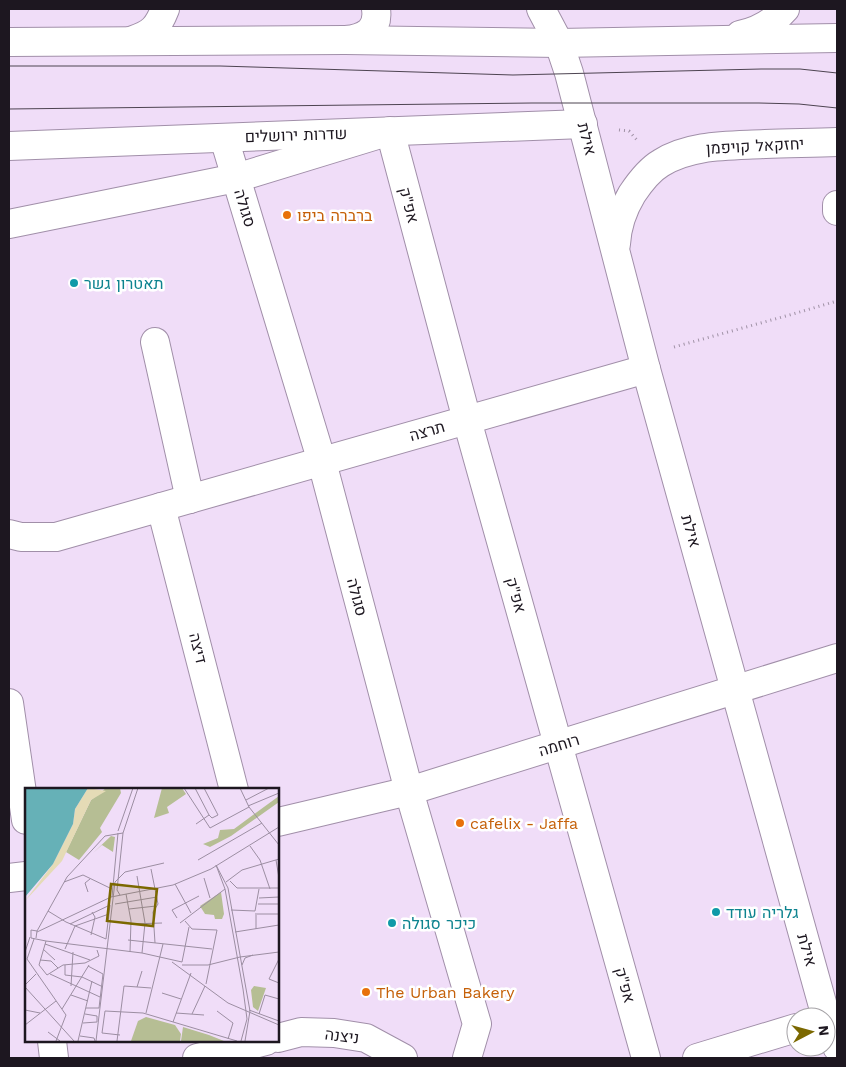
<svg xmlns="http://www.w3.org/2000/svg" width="846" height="1067" viewBox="0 0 846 1067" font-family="'Work Sans',Heebo,sans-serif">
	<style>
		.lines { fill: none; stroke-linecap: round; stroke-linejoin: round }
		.minor-casing { stroke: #a18fa9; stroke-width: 30 }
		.path { stroke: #a092a6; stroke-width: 3; stroke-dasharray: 1 4; stroke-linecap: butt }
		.minor { stroke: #fff; stroke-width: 28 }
		.tram { stroke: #4d4451; stroke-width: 1 }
		.food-dot { fill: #e8710a; stroke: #fff; stroke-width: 2 }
		.culture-dot { fill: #0f9aa8; stroke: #fff; stroke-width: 2 }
		.labels { text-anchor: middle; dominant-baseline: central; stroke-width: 5; stroke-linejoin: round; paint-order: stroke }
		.street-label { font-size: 16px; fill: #1d1720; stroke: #fff }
		.food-label { font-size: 16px; fill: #c56008; stroke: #fff; text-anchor: start }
		.culture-label { font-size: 16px; fill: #0d838f; stroke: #fff; text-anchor: start }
		.inset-road { fill: none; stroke: #9c8ea2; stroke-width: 1 }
		.view { fill: #7b6800; fill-opacity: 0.15; stroke: #7b6800; stroke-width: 2.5 }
		.inset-edge { fill: none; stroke: #1d1720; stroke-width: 2.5 }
	</style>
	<rect width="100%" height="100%" fill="#f0ddf8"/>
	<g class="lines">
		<defs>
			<g id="minor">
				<path d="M541,9L559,43L569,73L646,369L826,1017"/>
				<path d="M740,35C758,31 773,23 785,9"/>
				<path d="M133,40C152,34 158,27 165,9"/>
				<path d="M346,40C365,38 379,30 376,9"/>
				<path d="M9,42L345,40L559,43L837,38"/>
				<path d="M224,138L322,462L409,791L477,1024L467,1058"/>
				<path d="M9,146L583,124"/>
				<path d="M837,205V211"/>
				<path d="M9,224L236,178L390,131L467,420L646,1058"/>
				<path d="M616,244C617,226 623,209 632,194C640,182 649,170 661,163C691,144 730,146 765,144C789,143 813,143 837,142"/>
				<path d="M155,342L190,499"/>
				<path d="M161,507L234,790"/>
				<path d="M9,534L21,537H56L646,369"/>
				<path d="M9,703L26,820"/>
				<path d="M278,822L409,791L837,658"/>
				<path d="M9,878L26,876"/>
				<path d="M826,1018L837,1047"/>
				<path d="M278,1038L301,1032L334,1033L366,1038L403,1058"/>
				<path d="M52,1041L54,1058"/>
				<path d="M197,1058L266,1041"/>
				<path d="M697,1058L796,1028"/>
			</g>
		</defs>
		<use href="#minor" class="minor-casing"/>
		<g class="path">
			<path d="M619,130L629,131L637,140"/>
			<path d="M674,347L793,314L837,301"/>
		</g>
		<use href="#minor" class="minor"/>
		<g class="tram">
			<path d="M9,66H220L513,75L761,69H800L837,73"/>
			<path d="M9,109L532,103H759L799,104L837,108"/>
		</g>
	</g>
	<g class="food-dot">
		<circle cx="287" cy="215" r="5"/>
		<circle cx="460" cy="823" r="5"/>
		<circle cx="366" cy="992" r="5"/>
	</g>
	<g class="culture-dot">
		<circle cx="74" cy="283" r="5"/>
		<circle cx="716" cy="912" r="5"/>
		<circle cx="392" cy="923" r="5"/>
	</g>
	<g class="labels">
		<g class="street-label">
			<text transform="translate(296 135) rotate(-2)">שדרות ירושלים</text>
			<text transform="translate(587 139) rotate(75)">אילת</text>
			<text transform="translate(755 146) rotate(-3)">יחזקאל קויפמן</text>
			<text transform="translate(409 205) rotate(75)">אפ"ק</text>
			<text transform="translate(245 208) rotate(73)">סגולה</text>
			<text transform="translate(427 431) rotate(-16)">תרצה</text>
			<text transform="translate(691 531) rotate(74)">אילת</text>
			<text transform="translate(516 595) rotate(74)">אפ"ק</text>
			<text transform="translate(357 597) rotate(75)">סגולה</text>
			<text transform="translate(198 648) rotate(76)">דיצה</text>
			<text transform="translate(559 745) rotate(-17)">רוחמה</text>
			<text transform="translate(807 950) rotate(74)">אילת</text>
			<text transform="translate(625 985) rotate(74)">אפ"ק</text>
			<text transform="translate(342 1036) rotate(7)">ניצנה</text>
		</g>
		<g class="food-label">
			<text x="297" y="215">ברברה ביפו</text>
			<text x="470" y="823">cafelix - Jaffa</text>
			<text x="376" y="992">The Urban Bakery</text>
		</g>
		<g class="culture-label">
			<text x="84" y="283">תאטרון גשר</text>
			<text x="726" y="912">גלריה עודד</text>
			<text x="402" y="923">כיכר סגולה</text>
		</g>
	</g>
	<g transform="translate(25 788)">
		<rect width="254" height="254" fill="#f0ddf8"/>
		<path d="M81,0H95L96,5L75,40L77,44L54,72L41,64L66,12ZM137,0H157L161,6L142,19L144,25L129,30ZM254,8V14L206,48L185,59L178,56L193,50L195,42L209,41ZM86,48L90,49L88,64L77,57L68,65ZM196,104L199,126L197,131H190L189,127L180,126L175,118ZM229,198L241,200L233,223L228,219L226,202ZM158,239L184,247L199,253H156Z" fill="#b6be94"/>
		<path d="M63,0L81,3L66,12L37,73L0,113L28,76L48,36L50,21Z" fill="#e5dbb6"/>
		<path d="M121,229L150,237L156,246L155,253H106L113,233Z" fill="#b6be94"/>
		<path d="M0,0H63L50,21L48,36L28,76L0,109Z" fill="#66b1b7"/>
		<path class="inset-road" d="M159,0L185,40L224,19M170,0L184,27M215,0L224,19L254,57M221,12L244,0M223,18L254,5M171,36L184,27L187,30L193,27L179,0M93,43L108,0M98,45L113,0M225,58L235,72L245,101M173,72L237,35M251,72L254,90M126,81L133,116L128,124L130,155M112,88L120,135L117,165M179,90L185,110M205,93L212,100H254M39,94L58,87L87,101M201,94L217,82L254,71M150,96L166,125M63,104L60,95L65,91M101,106L106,133L105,164M95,107L92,102L98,45M87,109L93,45M234,110L254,109M90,116L132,109M233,116H254M104,121L131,118M206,122L230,123M23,123L41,134L81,151L85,117L45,136M230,123L234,101M232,126H254M152,130L147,122L174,108M160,133L167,141L192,142L181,196M155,135L200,101M105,136L137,135M231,141V125M12,143L42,89L80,48L98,45M12,144L86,109L148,97L186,81L254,39M210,144L254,137M66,147L70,129L67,124M11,150L12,143L6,142V150L21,153L117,165L157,174M103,152L187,161M21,153L14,177L22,187L38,177L60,175L74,168L72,162M20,156L65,172M18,161L30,172M40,161L50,138L84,126M0,164L5,149M2,171L41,227L31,253M2,171L9,151M254,171L244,191L254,195M15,172L26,173L33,180M147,174L203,215L254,237M157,174L164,139M40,177V187L57,189L76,198M157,177H183L215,169L254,164M217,177L220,170L228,167M25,186L75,209M0,197L11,186M46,198L48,164M0,199L49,253M112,199L117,183M137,205L156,211M46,207L63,213M61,220H74L78,186L63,178M37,221L64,177M0,222L15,225M224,222L254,233M192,223L208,235L203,251M121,225L138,156M151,225L179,227M167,226L180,198M234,226L240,207L254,211M148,234L166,185M58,235L72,234V228L60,226M0,237L31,213M23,244L35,253M95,247L77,245L80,223L118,225L212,253M55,248L69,250L70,253M53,253L67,193M71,253L90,94L100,84L139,75M92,253L99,198L126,200M216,253L222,231L218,201L200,101L191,77L203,100L225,223L220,253"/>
		<path class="view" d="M86,96L132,101L128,138L82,133Z"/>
		<rect width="254" height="254" class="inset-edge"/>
	</g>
	<rect width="846" height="1067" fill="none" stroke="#1d1720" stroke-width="20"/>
	<g transform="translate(811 1032) rotate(84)"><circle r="24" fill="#ffffff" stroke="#a5a2a6"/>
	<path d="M0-4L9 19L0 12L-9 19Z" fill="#7b6800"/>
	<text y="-8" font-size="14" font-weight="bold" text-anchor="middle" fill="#1d1720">N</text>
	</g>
</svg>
